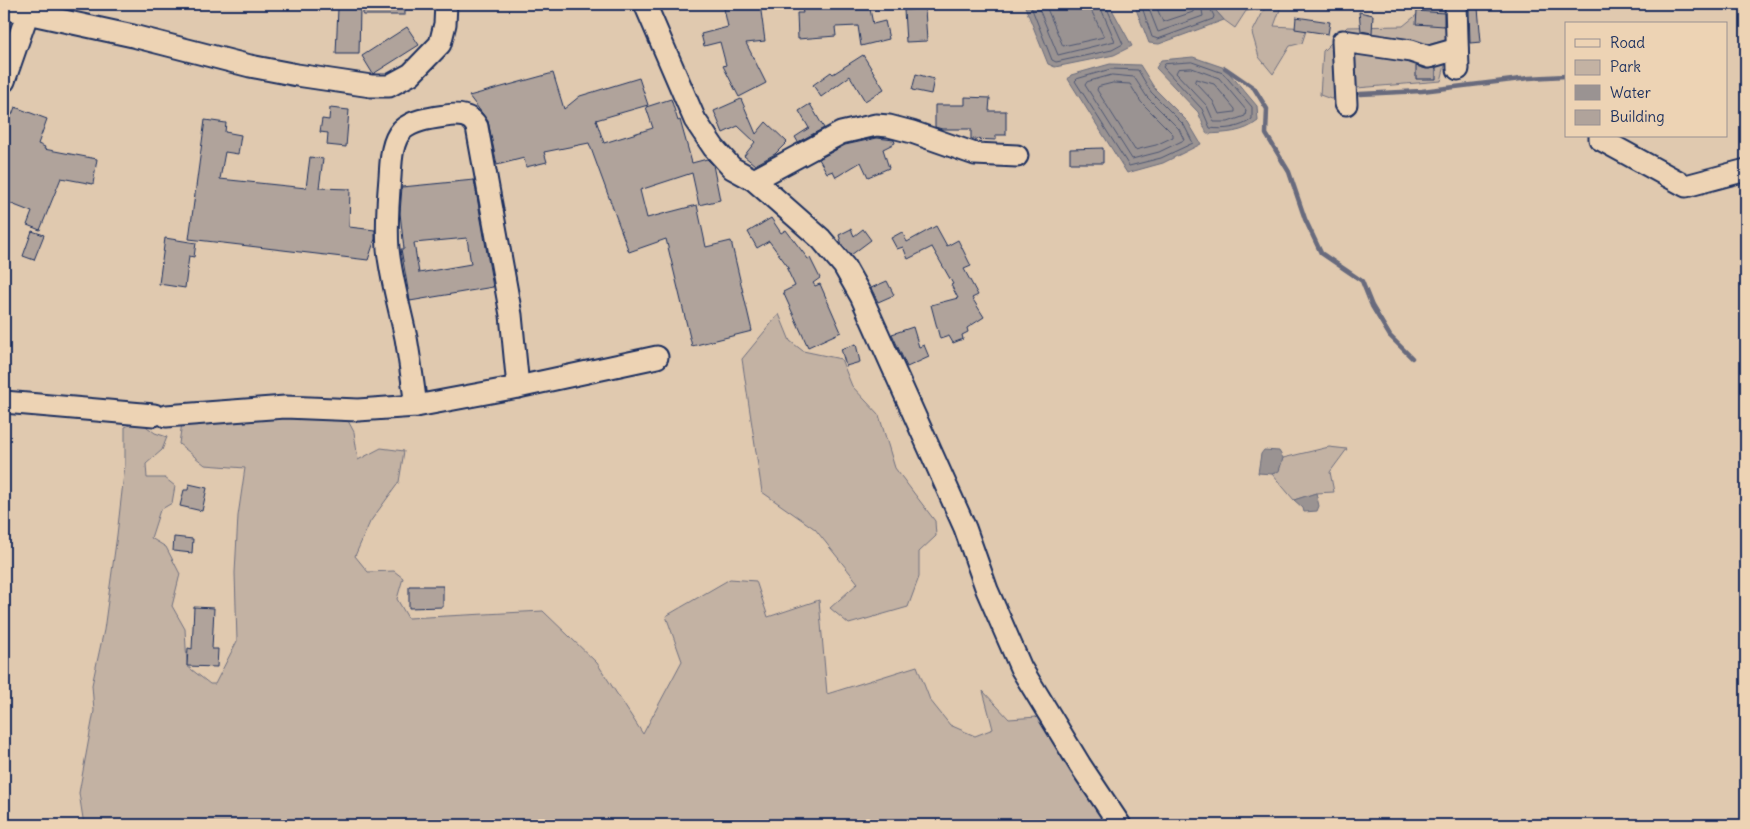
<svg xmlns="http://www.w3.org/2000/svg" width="1750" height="829" viewBox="0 0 1750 829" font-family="Delius,sans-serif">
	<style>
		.green { fill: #c3b2a3; stroke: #6f7080 }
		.water { fill: #9a9392; stroke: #676b7d }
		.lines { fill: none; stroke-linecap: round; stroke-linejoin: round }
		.shore { stroke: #4e5773; stroke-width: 1 }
		.stream { stroke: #676b7d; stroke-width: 4.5 }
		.building { fill: #b0a39b; stroke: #1b2f5e; fill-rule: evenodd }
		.minor-casing { stroke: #1b2f5e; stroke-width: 25 }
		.minor { stroke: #edd3b4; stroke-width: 21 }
	</style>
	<rect width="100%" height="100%" fill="#e0c9af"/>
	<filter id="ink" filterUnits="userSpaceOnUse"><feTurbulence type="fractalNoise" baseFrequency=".02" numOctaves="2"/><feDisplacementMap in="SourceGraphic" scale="10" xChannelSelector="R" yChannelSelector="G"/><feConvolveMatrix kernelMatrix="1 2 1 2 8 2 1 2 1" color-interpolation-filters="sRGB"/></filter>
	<g filter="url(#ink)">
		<g class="green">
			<path d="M1210,4H1282L1274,26L1307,28L1302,43L1290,46L1273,74L1259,57L1252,33L1265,8L1246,11L1235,28L1224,20Z"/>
			<path d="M1430,4H1457L1460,6L1441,81L1357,88L1331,99L1320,95L1323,51L1347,27L1403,26Z"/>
			<path d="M779,314L790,341L803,351L841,359L852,386L879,415L895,468L935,521L936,536L919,552V577L908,607L849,624L830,608L858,583L815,529L762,492L742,359Z"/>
			<path d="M284,410L346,417L354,432L358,460L381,448L404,451L399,482L370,522L355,556L368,572L394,571L403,578L397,599L408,618L543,611L597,663L643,734L682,661L666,616L730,579L756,581L768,617L819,600L827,694L917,666L930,700L950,725L975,736L993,729L983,691L1009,719L1037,717L1112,825H84L79,793L94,711L92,685L104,630L117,535L125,465V427L139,421L155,433L167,437L162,450L146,464L147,478H165L175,486L172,503L160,510L151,538L166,547L180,574L172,606L185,629L187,666L210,684H215L237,641L235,573L238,516L245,468L205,465L179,444L182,422Z"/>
			<path d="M1329,447L1347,449L1330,472L1334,492L1316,493L1294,500L1272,474L1279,470L1283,458Z"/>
		</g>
		<g class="water">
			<path d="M1024,4H1109L1132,46L1114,55L1055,67L1048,64Z"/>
			<path d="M1134,4H1210L1224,20L1159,44L1149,43Z"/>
			<path d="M1193,57L1225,68L1257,106L1258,121C1243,133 1225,133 1207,134L1198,112L1156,68L1161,60Z"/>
			<path d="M1110,64L1140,65L1155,89L1188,122L1201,144L1163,163L1127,173L1068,79L1071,75Z"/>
			<path d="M1264,450L1279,451L1283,458L1279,471L1272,474L1258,473L1261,454Z"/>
			<path d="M1316,493L1319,506L1317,511L1304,512L1303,508L1294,500Z"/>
		</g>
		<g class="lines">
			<g class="shore">
				<path d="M1030,4L1052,60L1056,62L1112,50L1123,44L1105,4"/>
				<path d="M1037,4L1058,55L1115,41L1099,4"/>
				<path d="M1045,4L1063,46L1104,37L1092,12L1091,4"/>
				<path d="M1141,4L1152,37L1158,39L1213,19L1214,16L1208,4"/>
				<path d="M1147,4L1158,32L1203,16L1201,4"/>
				<path d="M1155,4L1163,22L1193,12L1194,4"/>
				<path d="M1192,62L1223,73L1252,107V119C1241,128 1223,130 1210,128L1202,109L1163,67L1165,64Z"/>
				<path d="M1192,68L1219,78L1246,110L1245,116L1228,122H1214L1207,106L1176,73L1178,69Z"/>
				<path d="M1111,69L1138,70L1151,92L1184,125L1193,143L1161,158L1129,166L1075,81L1077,79Z"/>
				<path d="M1112,75L1134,77L1147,97L1179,129L1184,140L1159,152L1132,159L1085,85L1087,82Z"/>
				<path d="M1196,79L1214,84L1235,109V112L1219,114L1213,101L1195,82Z"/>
				<path d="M1113,83L1130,84L1141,102L1173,134V137L1156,145L1135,150L1097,90L1098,87Z"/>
			</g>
			<g class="stream">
				<path d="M1225,68L1254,88L1267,109L1266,134L1289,172L1305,219L1321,253L1362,281L1372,306L1390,336L1412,358"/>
				<path d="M1360,94L1422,91L1529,78L1566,76"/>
			</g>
		</g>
		<g class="building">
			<rect x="363" y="4" width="42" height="11"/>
			<path d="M723,4H760L765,41L746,43L766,83L739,97L723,66L726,65L720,42L704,46L701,34L728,27Z"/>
			<path d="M801,4H869L873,24L885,21L889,39L861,46L858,26L835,27L836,36L798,39L797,13H803Z"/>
			<path d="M338,8H360L359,54H336Z"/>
			<path d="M1478,8L1481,42L1470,43L1469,9Z"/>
			<path d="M925,9L927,41L906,42L904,10Z"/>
			<path d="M1417,11L1444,13V26L1416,24Z"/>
			<path d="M1359,12L1373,15L1372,33L1361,31Z"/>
			<path d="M1296,17L1330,22L1328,34L1295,29Z"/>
			<path d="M407,27L419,45L373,74L362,56Z"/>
			<path d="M863,55L884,89L865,101L850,76L821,97L813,85L831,72L833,74Z"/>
			<path d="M1416,66L1426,69L1436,68V79H1416Z"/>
			<path d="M553,73L564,109L580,96L639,78L648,105L596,120L604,143L653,128L646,107L671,99L678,121L680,120L692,163L707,159L713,165L720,200L699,205L692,173L640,190L647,218L697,205L706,247L731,241L752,331L692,346L666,239L629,252L589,143L544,152L547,162L526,167L524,158L497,165L488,121L469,96Z"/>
			<path d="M916,74L934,79L931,94L912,90Z"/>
			<path d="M965,97L990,98L989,111H1006V135H996V140L971,139V129H942L935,127V105H965Z"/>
			<path d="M741,99L756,134L766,122L787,142L775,154L755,165L744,156L755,142L738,126L723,133L714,111Z"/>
			<path d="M810,104L824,128L798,142L795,137L809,128L799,111Z"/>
			<path d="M15,107L47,119L38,144L45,147L44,149L97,159L93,184L61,178L40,230L27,225L32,212L4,201V112L12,115Z"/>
			<path d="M330,108L349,110L346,147L327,145L328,133L320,132L322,119L329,120Z"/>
			<path d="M205,120L226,123L225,132L241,135L238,154L225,152L220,179L306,188L310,157L323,159L319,188L350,189L349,227L375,230V239L368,260L189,239Z"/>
			<path d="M877,138L894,140L895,143L883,149L889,168L868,177L861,162L836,177L833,171L827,173L819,159L845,145Z"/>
			<path d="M1103,148V163H1070V149Z"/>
			<path d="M474,180L493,287L410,301L401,249H404L400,213L402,187ZM467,238L471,264L419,273L414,243Z"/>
			<path d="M771,218L781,233L786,230L808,259L810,258L820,278L813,283L815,286L820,284L841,332L808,347L783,292L795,286L787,269L789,268L769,241L757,248L748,232Z"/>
			<path d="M936,226L947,246L958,240L971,266L964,269L978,295L972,298L984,317L967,328L968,332L962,335L963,339L953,343L949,336L940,339L931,305L958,298L951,285L953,284L932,247L908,259L903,247L897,249L891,238L902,232L907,242Z"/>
			<path d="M851,229L854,236L863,229L871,240L851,255L842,245L839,235Z"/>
			<path d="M32,231L44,235L34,260L23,256Z"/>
			<path d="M165,238L196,243L194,257L189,256L185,288L159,284Z"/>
			<path d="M887,281L894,295L878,302L871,288Z"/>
			<path d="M913,327L919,347L924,345L929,357L907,367L892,334Z"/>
			<path d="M856,344L860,362L846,366L841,349Z"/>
			<path d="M189,484L207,488L202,511L180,506L184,490H188Z"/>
			<path d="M174,537L193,539L192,553L173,551Z"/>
			<path d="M409,586H443V607L409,608Z"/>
			<path d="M194,607L214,608L212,649H218L217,667L187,666L188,648L192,649Z"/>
		</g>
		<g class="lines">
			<defs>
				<g id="minor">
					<path d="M645,4L695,120L714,148L732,168L754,180L821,239L844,266L861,296L965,528L987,590L1021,668L1080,765L1120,825"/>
					<path d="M1456,4L1458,69"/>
					<path d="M4,8L133,36L250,66L297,75L371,86H389L411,74L440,44L445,24L446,4"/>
					<path d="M4,81L27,15"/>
					<path d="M1346,104L1343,41L1411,51L1429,57L1457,49"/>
					<path d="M1600,136V139L1686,186L1746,170"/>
					<path d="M754,180L841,133L876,125L889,126L912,132L975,154L1017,156"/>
					<path d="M4,402L154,415"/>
					<path d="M416,406C413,384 410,361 406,338C400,309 391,279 388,249C386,225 388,201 390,177C391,162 391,142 402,130C413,120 431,118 445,116C458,114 471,114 477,127L511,315L518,387"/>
					<path d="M166,416L285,407L358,410L416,406L518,387L657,357"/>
				</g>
			</defs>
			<use href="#minor" class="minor-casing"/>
			<use href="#minor" class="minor"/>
		</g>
	</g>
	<rect width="1750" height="829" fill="none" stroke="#edd3b4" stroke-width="20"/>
	<rect x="10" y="10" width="1730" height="809" fill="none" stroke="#1b2f5e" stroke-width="2" filter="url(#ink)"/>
	<rect x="1565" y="22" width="162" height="115" fill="#edd3b4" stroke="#999192"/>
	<rect x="1575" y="39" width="25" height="8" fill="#edd3b4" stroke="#999192"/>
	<text x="1610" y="48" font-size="15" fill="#1b2f5e">Road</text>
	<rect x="1575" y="60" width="25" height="15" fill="#c3b2a3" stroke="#999192"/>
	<text x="1610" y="72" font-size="15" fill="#1b2f5e">Park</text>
	<rect x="1575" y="85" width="25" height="15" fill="#9a9392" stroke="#999192"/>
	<text x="1610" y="98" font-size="15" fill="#1b2f5e">Water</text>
	<rect x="1575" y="110" width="25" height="15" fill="#b0a39b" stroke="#999192"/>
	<text x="1610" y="122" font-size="15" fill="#1b2f5e">Building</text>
</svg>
